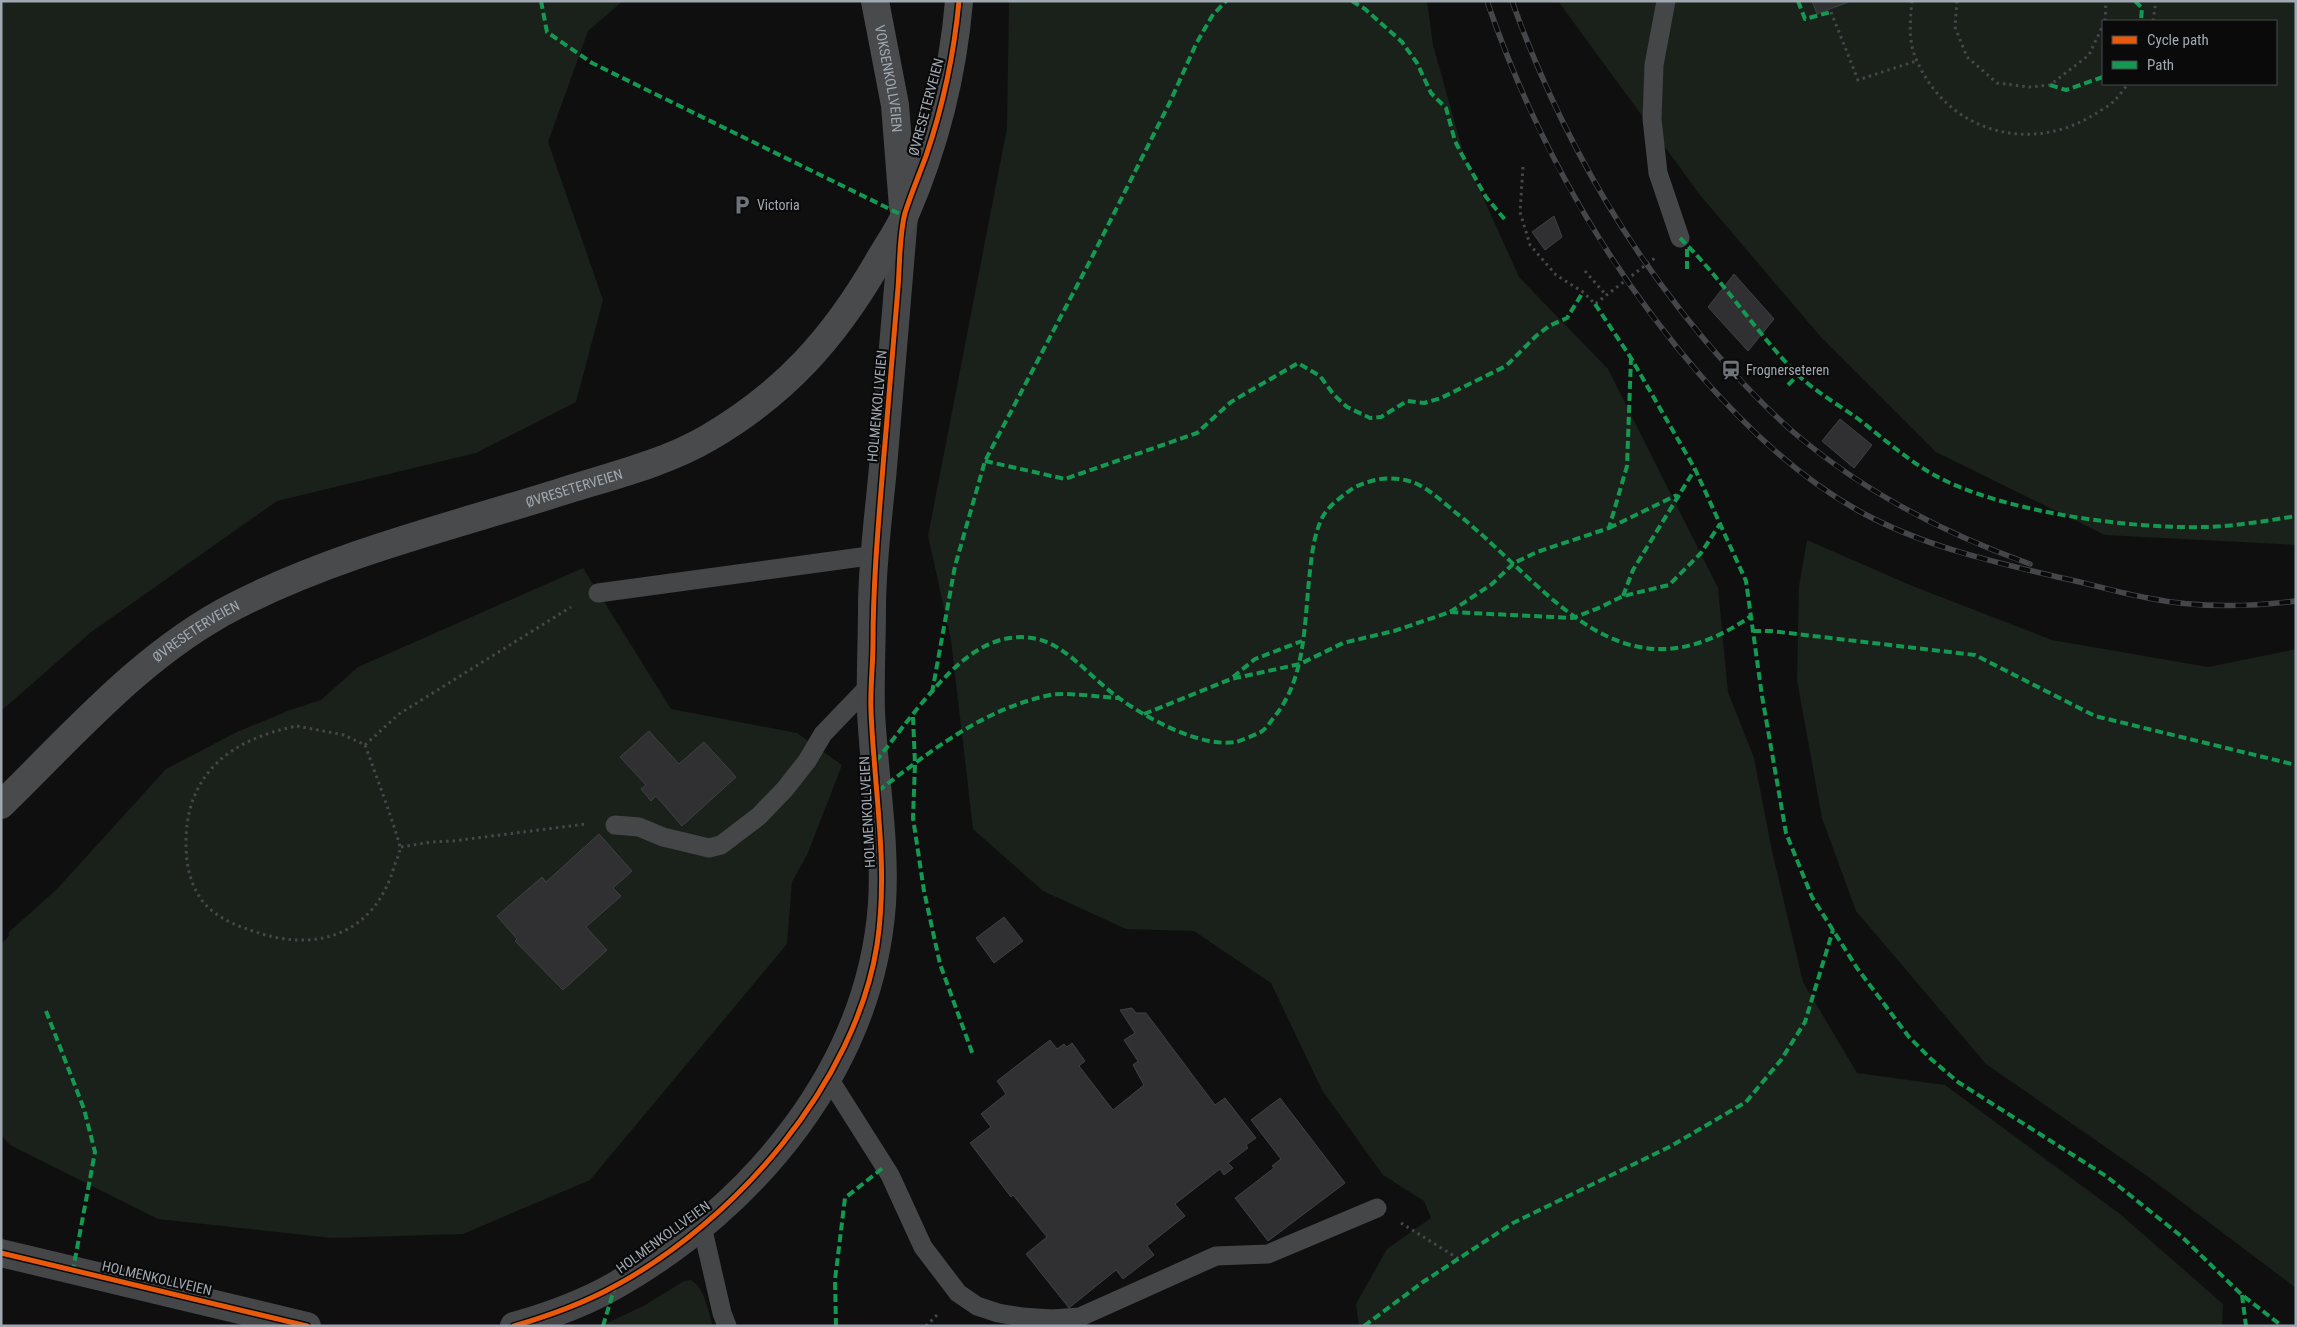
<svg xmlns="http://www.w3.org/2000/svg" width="2297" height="1327" viewBox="0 0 2297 1327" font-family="'Roboto Condensed',sans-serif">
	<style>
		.green { fill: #1a201a; fill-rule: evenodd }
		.building { fill: #303032; stroke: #3e4144 }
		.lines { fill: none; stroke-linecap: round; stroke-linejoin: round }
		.path { stroke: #45474a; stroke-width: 3; stroke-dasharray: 2.5 4; stroke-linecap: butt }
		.lane { stroke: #444648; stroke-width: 19 }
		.street { stroke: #444648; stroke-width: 28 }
		.secondary { stroke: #484a4c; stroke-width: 28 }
		.rail-casing { stroke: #444649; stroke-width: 5.5 }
		.rail { stroke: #0a0a0b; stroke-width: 4; stroke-dasharray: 11; stroke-linecap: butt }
		.quiet { stroke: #139951; stroke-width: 4; stroke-dasharray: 8 4; stroke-linecap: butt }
		.cycleway-casing { stroke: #0a0a0b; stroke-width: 8 }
		.cycleway { stroke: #e8590c; stroke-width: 5 }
		.labels { text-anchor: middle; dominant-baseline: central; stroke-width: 4.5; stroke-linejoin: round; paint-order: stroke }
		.street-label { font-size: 14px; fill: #a0a9b2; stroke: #0a0a0b }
		.poi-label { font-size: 14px; fill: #a0a9b2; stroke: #0a0a0b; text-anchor: start }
	</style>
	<rect width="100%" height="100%" fill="#0f0f10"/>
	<g class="green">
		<path d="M1,1H623L588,31L548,142L603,300L576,402L476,453L277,501L90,633L1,711Z"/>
		<path d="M1009,1H1427L1433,45L1464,155L1519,277L1608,369L1718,588L1728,692L1754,758L1772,851L1803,982L1857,1073L1945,1085L2120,1214L2223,1304L2222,1326H1359L1356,1304L1387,1249L1431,1218L1424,1201L1383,1175L1322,1090L1271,983L1194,931L1126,929L1043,891L973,829L951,640L928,536L1007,128Z"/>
		<path d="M1558,1H2296V545L2105,535L1936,452L1820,336L1700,195ZM2103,21H2276V84H2103Z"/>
		<path d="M1807,540L1910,585L2052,640L2208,667L2296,649V1288L2150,1178L1986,1064L1856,911L1822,818L1797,680L1799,586Z"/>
		<path d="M583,568L671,709L797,733L842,765L807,855L792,882L787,944L590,1180L463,1234L332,1238L158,1219L10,1145L1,1135V944L9,936V932L57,889L166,769L237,732L290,710L321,700L358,667Z"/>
		<path d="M691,1280C705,1288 708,1311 713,1326H601L645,1305L684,1281Z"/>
	</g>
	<g class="building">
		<path d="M1812,1H1851L1817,14Z"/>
		<path d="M1554,216L1562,237L1545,250L1532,232Z"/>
		<path d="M1734,274L1774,319L1748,351L1708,307Z"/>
		<path d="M1840,419L1872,445L1854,468L1822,441Z"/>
		<path d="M649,731L679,764L704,742L736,777L682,826L656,796L651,801L641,789L646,785L620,757Z"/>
		<path d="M599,834L632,871L613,888L621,896L586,927L607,950L563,990L515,941L517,939L497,916L542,877L546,882Z"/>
		<path d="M1004,917L1023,941L994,963L976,938Z"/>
		<path d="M1132,1008L1136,1013H1146L1215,1105L1225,1098L1256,1138L1246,1145L1248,1148L1228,1163L1233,1168L1224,1175L1220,1169L1175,1204L1185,1216L1147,1246L1154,1255L1123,1279L1116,1270L1069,1308L1026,1254L1047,1237L1013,1195L1011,1197L970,1143L991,1127L981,1114L1006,1094L997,1081L1050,1040L1057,1049L1064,1044L1067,1047L1072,1043L1085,1061L1079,1066L1113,1110L1144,1085L1133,1065L1138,1061L1124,1040L1135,1033L1120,1010Z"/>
		<path d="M1280,1098L1345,1183L1268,1241L1235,1198L1274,1168L1272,1166L1281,1159L1251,1120Z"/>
	</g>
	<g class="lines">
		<g class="path">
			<path d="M1912,1C1910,21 1908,43 1917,61C1948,132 2030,155 2095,114C2101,110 2109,106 2114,101C2119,96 2124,89 2128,84"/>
			<path d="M1957,1L1955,27L1967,57L1997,83L2029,87L2050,85L2089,55L2103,25"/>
			<path d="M1831,12L1858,80L1916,61"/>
			<path d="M2105,21L2106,1"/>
			<path d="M2153,21L2156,1"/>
			<path d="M1523,167L1520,212L1530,245L1556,275L1583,292L1595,304L1656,257"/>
			<path d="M1585,271L1606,295"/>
			<path d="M297,726L344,735L365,745C370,759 401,842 400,849C399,855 396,861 394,867C374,936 314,954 250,930C234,925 215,916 204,903C190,886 186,864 186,843C186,772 232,739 297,726Z"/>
			<path d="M365,745L399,714L571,607"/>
			<path d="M401,847L431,842L453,841L586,824"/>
			<path d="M1401,1223L1459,1259"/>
			<path d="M926,1326L937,1315"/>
		</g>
		<g class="lane">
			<path d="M1666,1L1654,65L1652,119L1658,173L1680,238"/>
			<path d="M598,593L876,555"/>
			<path d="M615,825L639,827L663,837L709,848L721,845L759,816L785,789L807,761L823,734L871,684"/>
			<path d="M828,1077L890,1175L923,1247L958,1293L977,1306L998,1313L1022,1317L1052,1319L1080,1317L1216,1256L1268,1254L1377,1208"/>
			<path d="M702,1226L722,1313L727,1326"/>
		</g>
		<g class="street">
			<path d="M1,1253L307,1326"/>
			<path d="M514,1326C549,1316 585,1303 616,1285C754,1206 870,1068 882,904C886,840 874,776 871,711C870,677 872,642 872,608C872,561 879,513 883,467C890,383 897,300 904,216"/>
		</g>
		<g class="secondary">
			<path id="s1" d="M875,1L895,105L903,207"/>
			<path id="s2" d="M1,805C74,734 143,653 235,606C340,552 458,525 570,489C616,475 667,462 708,438C785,393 834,338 878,262C887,246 898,231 905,215C934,148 953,73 959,1"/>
		</g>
		<defs>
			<g id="rail">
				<path d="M1487,1C1535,141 1604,264 1701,376C1747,428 1798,477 1859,511C1922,546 1993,562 2062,578C2091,584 2119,593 2148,598C2196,608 2248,607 2296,601"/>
				<path d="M1512,1C1560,136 1633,262 1730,369C1751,392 1773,415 1798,436C1866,493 1946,534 2030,564"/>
			</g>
		</defs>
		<use href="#rail" class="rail-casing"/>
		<use href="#rail" class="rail"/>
		<g class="quiet">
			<path d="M541,1L547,32L592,63L904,216"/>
			<path d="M1352,1L1365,9L1402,42L1417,63L1431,93L1446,108L1455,141L1461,153L1486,197L1507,222"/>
			<path d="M1798,1L1805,19L1831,12"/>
			<path d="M2135,1L2142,8L2141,21"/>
			<path d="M2050,85L2066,90L2103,77"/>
			<path d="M1680,238C1723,280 1754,330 1796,373C1813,390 1837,404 1857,418C1883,438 1907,460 1936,476C2003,512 2129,529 2206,527C2236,526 2266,521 2296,516"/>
			<path d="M1687,269V245"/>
			<path d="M1595,304L1631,358L1695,469L1746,581L1762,696L1786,833L1812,897L1857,968L1909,1037L1931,1059L1958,1082L2106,1176L2181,1236L2242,1295L2282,1326"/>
			<path d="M1788,385L1798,375"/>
			<path d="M985,461L1065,479L1197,433L1231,402L1298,363L1320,376L1334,395L1347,407L1370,418L1381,417L1407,401L1424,403L1441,398L1506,366L1536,336L1549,326L1567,318L1583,292"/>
			<path d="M1609,528L1677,495"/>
			<path d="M1623,596L1633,570L1695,469"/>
			<path d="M1450,612L1492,584L1514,563L1537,552L1609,528L1627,466L1631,358"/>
			<path d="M1753,631H1771L1975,655L2095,716L2296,765"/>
			<path d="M1233,677L1255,659L1302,641"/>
			<path d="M932,693L955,566L985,461L1091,259L1170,102L1196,44L1212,16L1226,1"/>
			<path d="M1144,714L1231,679L1300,664L1343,643L1394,631L1450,612L1573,618L1601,607L1623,596L1669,585L1701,553L1720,524"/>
			<path d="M913,717L915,764L913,818L924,891L940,964L973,1055"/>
			<path d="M876,761C903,728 942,671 978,650C1000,636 1029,632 1053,645C1077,658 1096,682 1119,698C1146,718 1201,748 1236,742C1243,740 1252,736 1259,733C1266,730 1270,722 1275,716C1307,676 1304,620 1310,571C1312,553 1314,535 1322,518C1328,506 1341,497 1352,489C1367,480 1387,476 1405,480C1426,484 1443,503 1460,516C1553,592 1622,706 1751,616"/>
			<path d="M878,791C931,751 983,709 1050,695C1067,692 1100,697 1118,698"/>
			<path d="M46,1011L84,1109L95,1152L73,1270"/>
			<path d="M2242,1295L2246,1326"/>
			<path d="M603,1326L615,1286"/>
			<path d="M836,1326L835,1280L845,1198L884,1167"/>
			<path d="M1364,1326L1423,1282L1513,1223L1671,1146L1746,1102L1781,1060L1805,1022L1833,930"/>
		</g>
		<defs>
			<g id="cycleway">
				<path d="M1,1253L307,1326"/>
				<path d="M514,1326C548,1316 582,1304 613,1287C735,1222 855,1084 877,945C889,866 874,789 871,711C870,688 873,666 873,643C873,580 879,517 884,454C889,399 893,344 898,288C900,264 899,236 905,213C911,194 919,175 926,156C943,106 954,54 959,1"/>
			</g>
		</defs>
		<use href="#cycleway" class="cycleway-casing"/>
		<use href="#cycleway" class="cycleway"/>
	</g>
	<defs>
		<symbol id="parking-bare" viewBox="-9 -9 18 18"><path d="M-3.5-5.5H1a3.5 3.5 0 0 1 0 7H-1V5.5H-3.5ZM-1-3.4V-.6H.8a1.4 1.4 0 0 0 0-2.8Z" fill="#6d7379" stroke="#0a0a0b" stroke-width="2.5" paint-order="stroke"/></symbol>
		<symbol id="station-bare" viewBox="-9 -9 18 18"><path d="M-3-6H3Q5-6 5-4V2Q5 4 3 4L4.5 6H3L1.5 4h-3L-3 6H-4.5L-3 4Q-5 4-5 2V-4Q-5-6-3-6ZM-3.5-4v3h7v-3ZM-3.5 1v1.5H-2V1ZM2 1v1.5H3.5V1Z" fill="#6d7379" stroke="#0a0a0b" stroke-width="2.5" paint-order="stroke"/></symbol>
	</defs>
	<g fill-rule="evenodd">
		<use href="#parking-bare" x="728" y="191" width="28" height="28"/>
		<use href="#station-bare" x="1717" y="356" width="28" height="28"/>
	</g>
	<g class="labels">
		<g class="street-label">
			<text stroke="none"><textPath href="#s1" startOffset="79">VOKSENKOLLVEIEN</textPath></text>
			<text transform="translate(926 107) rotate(-75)">ØVRESETERVEIEN</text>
			<text transform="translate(877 406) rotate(-85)">HOLMENKOLLVEIEN</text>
			<text stroke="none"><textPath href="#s2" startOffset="668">ØVRESETERVEIEN</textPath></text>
			<text stroke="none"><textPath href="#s2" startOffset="262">ØVRESETERVEIEN</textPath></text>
			<text transform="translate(867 812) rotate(-93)">HOLMENKOLLVEIEN</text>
			<text transform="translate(663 1237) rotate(-36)">HOLMENKOLLVEIEN</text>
			<text transform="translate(157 1278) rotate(13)">HOLMENKOLLVEIEN</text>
		</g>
		<g class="poi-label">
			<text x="757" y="205">Victoria</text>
			<text x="1746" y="370">Frognerseteren</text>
		</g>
	</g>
	<rect width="2297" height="1327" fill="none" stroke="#a0a9b2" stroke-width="5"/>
	<rect x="2102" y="20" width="175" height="65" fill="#0a0a0b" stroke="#464a4e"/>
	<rect x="2112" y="36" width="25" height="8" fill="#e8590c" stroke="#464a4e"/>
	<text x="2147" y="45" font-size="15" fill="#a0a9b2">Cycle path</text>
	<rect x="2112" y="61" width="25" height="8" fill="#139951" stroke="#464a4e"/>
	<text x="2147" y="70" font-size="15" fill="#a0a9b2">Path</text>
</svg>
